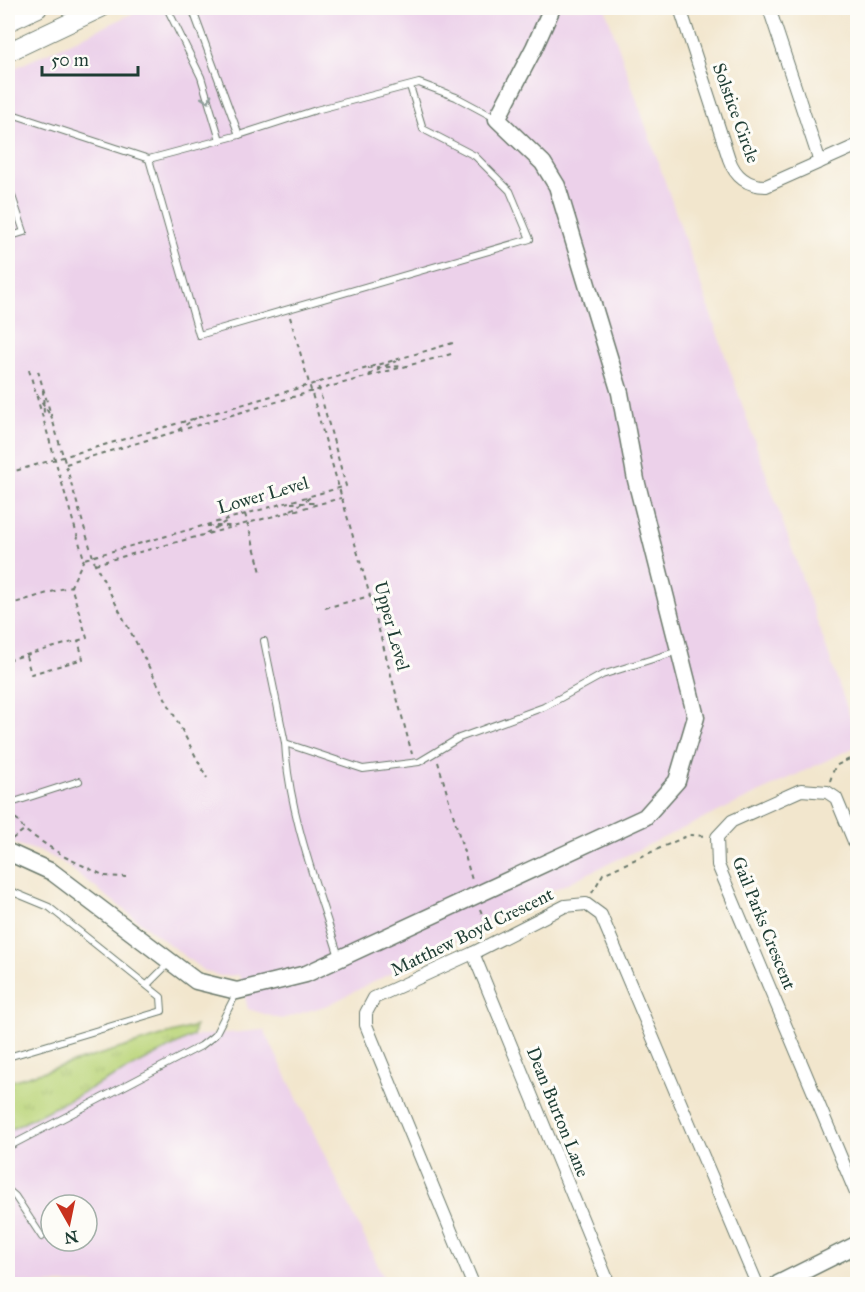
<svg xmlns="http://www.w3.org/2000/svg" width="865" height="1292" viewBox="0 0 865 1292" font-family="'IM FELL Great Primer',serif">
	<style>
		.built { fill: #ecd1ea; fill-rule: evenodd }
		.grass { fill: url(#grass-tufts); stroke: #6d8957; stroke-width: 1.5 }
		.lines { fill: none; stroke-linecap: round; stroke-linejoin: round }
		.lane-casing { stroke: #69786a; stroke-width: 8 }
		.street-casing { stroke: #69786a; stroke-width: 14 }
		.secondary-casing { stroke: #69786a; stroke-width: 19 }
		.primary-casing { stroke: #69786a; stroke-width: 20 }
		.path { stroke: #69786a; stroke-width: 2; stroke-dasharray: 4.5 4.5; stroke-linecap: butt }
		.lane { stroke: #fff; stroke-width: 6 }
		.street { stroke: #fff; stroke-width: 12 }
		.secondary { stroke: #fff; stroke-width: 16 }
		.primary { stroke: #fff; stroke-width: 18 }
		.oneway { stroke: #8f9e9a }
		.labels { text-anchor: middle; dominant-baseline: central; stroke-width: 6; stroke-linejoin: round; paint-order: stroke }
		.street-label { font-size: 18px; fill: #1f3d34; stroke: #fdfcf7 }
	</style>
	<defs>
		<pattern id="grass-tufts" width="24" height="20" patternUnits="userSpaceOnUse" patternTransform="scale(1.5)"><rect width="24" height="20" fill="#bbd57a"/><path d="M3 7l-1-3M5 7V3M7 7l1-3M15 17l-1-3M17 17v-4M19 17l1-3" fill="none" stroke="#a0b86a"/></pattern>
	</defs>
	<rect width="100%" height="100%" fill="#fdfcf7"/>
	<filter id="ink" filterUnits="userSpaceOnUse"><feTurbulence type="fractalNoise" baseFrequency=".0167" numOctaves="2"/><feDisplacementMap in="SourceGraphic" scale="12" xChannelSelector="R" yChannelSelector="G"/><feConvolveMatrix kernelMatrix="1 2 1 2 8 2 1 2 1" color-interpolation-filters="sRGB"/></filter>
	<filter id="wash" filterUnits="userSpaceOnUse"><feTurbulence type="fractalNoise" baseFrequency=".008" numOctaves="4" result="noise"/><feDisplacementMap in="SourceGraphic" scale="24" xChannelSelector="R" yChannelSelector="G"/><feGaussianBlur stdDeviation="1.35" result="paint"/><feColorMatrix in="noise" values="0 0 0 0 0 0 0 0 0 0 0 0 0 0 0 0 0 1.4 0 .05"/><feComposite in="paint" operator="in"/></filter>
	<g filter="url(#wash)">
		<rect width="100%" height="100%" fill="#f2e6cd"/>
		<g class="built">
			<path d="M145,8H605L857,737V746L490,920L482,927L328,1005L281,1019L248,1009L239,975L221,976L204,971L62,862L42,852L8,842V71Z"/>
			<path d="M264,1030L387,1284H8V1131L193,1036ZM51,1205H87V1241H51Z"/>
		</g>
		<path class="grass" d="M195,1026L193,1036L8,1131V1082Z"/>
	</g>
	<g filter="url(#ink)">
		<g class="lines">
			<defs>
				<g id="lane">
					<path d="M167,8L201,77L220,140"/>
					<path d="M192,8L239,135"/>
					<path d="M8,115L12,114L149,159L239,135L316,110L419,83L456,97L497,119"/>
					<path d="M149,159L199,335L530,239L510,191L475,156L423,129L410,86"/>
					<path d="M8,184L24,232L8,237"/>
					<path d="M264,641L285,743"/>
					<path d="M8,804L79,781"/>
					<path d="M8,890L49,907L161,997L162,1011L8,1057"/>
					<path d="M339,957C318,888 289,816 285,743L363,769L419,762L459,738L544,707L602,675L678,651"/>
					<path d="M147,985L170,962"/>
					<path d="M8,1147L201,1046L215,1035L237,992"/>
					<path d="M8,1190L15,1196L42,1237"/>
				</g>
				<g id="street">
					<path d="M680,8L729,159C735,176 747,186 766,186L858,145"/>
					<path d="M769,8L820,162"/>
					<path d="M858,545V548"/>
					<path d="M858,851L836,798L827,792L801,790L732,821L717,837L718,865L858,1198"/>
					<path d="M473,953L609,1284"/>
					<path d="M473,1284L366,1025V1013L374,998L473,953L565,906L586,904L601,915L757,1284"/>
				</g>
				<g id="secondary">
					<path d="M8,852L52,872L196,981L237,991L306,974L645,817L677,781L696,717L636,480L620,393L557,186L543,163L497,119L534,48L552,8"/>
					<path d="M778,1284L858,1244"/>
				</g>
				<g id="primary">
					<path d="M8,22L38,8"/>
					<path d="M8,52L101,8"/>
				</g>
			</defs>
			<use href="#lane" class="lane-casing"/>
			<use href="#street" class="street-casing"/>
			<use href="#secondary" class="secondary-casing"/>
			<use href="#primary" class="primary-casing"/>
			<g class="path">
				<path d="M290,317L370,596L412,754"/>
				<path d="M385,366L396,361"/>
				<path d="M368,369L401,366"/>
				<path d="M29,370L84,559L346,486L317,382"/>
				<path d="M38,371L95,564L207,778"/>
				<path d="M369,375L380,369"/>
				<path d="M43,390L44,414"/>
				<path d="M37,394L50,415"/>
				<path d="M178,430L196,418"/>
				<path d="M66,464L310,392L455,353"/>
				<path d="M8,473L453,343"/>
				<path d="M291,503H318"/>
				<path d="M291,510L314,495"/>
				<path d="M245,514L261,572"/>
				<path d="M207,526H232"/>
				<path d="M206,533L227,521"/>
				<path d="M95,564L341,498"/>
				<path d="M8,605L71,586"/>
				<path d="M325,608L370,596"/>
				<path d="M26,656L31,674L83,659L78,640"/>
				<path d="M8,660L87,638L71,586L84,559"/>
				<path d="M438,762L472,880"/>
				<path d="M830,781L835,766L858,755"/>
				<path d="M8,813L19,821L24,830L65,857L105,876L126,877"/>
				<path d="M12,839L24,830"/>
				<path d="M592,893L603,874L689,835L706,836"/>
				<path d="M480,909L489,932"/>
				<path d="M485,924L461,936L462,939L487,926"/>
			</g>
			<use href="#lane" class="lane"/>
			<use href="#street" class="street"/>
			<use href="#secondary" class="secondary"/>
			<use href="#primary" class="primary"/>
		</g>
		<defs><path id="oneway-chevron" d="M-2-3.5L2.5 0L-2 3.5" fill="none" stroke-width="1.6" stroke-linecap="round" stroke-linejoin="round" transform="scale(1.5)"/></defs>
		<use class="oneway" href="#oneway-chevron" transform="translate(207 99) rotate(73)"/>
	</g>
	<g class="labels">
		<g class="street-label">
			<text transform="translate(736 113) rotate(70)">Solstice Circle</text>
			<text transform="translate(263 495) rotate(-16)">Lower Level</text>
			<text transform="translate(392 626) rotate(75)">Upper Level</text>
			<text transform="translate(764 923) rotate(68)">Gail Parks Crescent</text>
			<text transform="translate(472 932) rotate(-26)">Matthew Boyd Crescent</text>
			<text transform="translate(558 1112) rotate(68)">Dean Burton Lane</text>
		</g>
	</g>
	<rect width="865" height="1292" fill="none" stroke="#fdfcf7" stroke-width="30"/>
	<g transform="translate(69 1223) rotate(171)"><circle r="28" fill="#fdfcf7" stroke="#a4b0a9" stroke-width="1.5"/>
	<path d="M0-4.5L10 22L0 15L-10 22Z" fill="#c8321e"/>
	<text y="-9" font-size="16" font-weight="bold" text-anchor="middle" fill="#1f3d34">N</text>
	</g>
	<path d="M42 66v9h96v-9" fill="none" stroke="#1f3d34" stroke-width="3"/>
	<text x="51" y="66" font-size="18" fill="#1f3d34" stroke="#fdfcf7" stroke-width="4.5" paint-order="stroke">50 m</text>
</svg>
